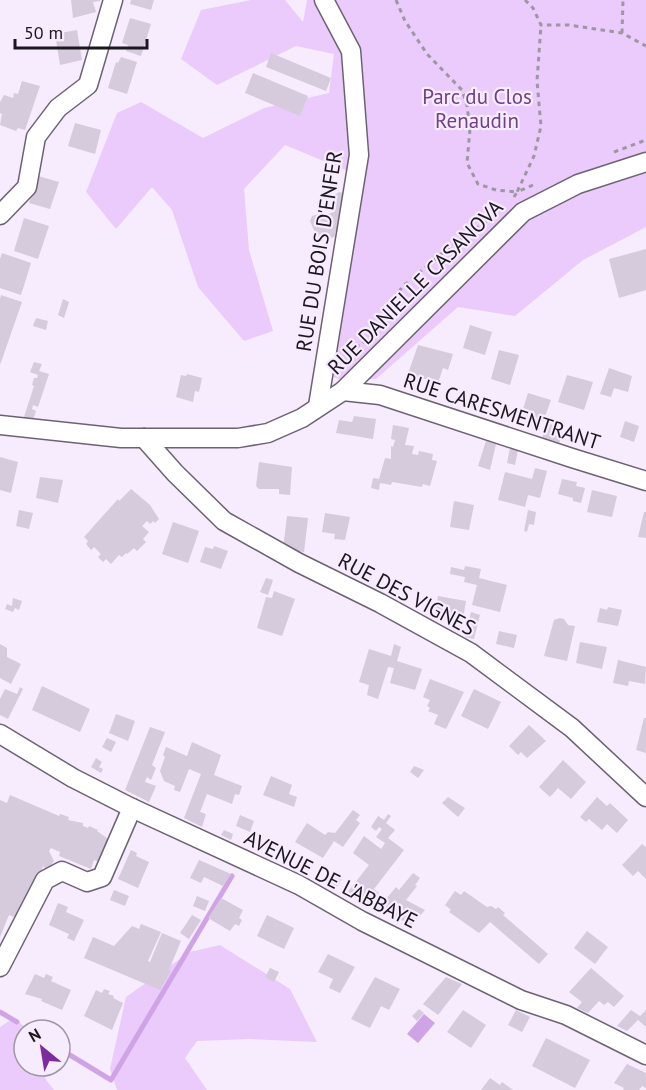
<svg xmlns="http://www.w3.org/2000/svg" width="646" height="1090" viewBox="0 0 646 1090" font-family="'PT Sans',sans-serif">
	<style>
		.green { fill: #eacbfc }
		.water { fill: #cfa4e7 }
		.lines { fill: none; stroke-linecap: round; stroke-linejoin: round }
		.stream { stroke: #cfa4e7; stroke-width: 5 }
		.building { fill: #d6cbdd }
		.minor-casing { stroke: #6d6273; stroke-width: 21 }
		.path { stroke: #9f96a4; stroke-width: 3; stroke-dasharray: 4.5 4.5; stroke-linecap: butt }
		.minor { stroke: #fff; stroke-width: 18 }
		.labels { text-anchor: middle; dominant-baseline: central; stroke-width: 4.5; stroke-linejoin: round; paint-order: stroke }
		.park-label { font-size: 21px; fill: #713d8c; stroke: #f7ebfe }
		.street-label { font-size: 21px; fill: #1b171e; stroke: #f7ebfe }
	</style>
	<rect width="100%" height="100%" fill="#f7ebfe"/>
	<g class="green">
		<path d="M251,0H285L303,22L307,0H646V156L641,158L646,172V227L583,260L515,316L458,307L376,379L341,380L326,374L362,177L285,145L244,189L249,250L273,331L244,341L198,287L172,210L152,187L116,229L86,192L117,113L141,102L203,138L264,108L329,93L334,54L296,46L217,85L181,59L201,10Z"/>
		<path d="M220,945L290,989L317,1042L250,1039L197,1041L185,1058L207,1090H117L110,1069L126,997L190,952Z"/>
		<path d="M14,1018L28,1030H24V1066H42L46,1080L54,1090H0V1027Z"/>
	</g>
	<path class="water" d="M424,1014L435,1023L418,1043L407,1034Z"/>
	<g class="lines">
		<g class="stream">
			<path d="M0,1012L17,1022"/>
			<path d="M60,1049L111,1080L232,876"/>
		</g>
	</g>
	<g class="building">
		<path d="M71,0H100V1L93,2L96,12L73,18Z"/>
		<path d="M131,0H154L151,10L130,4Z"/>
		<path d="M130,18L151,24L141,56L126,51L128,45L122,43Z"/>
		<path d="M77,30L82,60L60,65L55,34Z"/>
		<path d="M271,53L331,78L326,91L266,67Z"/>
		<path d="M121,57L137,62L127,94L108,88L116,62L118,63Z"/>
		<path d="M253,73L308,96L300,116L245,93Z"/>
		<path d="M22,81L40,86L25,130L18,128L16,131L0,125L2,114L0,113V102L4,95L13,98L14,93L18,94Z"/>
		<path d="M75,123L101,130L95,154L68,146Z"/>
		<path d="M38,176L59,182L50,209L29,203Z"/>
		<path d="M339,192L348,194L341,229L335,232V236L332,238L327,234L320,238L316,235L310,221L312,216L318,214L322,216L334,212L336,208L332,197Z"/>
		<path d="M24,218L49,226L38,259L14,251Z"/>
		<path d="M646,249V290L619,298L609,259Z"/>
		<path d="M2,253L31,263L21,295L0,288V259Z"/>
		<path d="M1,295L22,302L0,365V299Z"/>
		<path d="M63,299L69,302L64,318L58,315Z"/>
		<path d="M36,318L48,321L46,330L33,326Z"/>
		<path d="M470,325L492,332L485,355L463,348Z"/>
		<path d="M418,345L453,354L448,370L443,368L438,383L408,374Z"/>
		<path d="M499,350L519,355L510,385L491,379Z"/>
		<path d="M34,362L42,364L39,371L49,374L38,407L33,405L32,409L36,411L33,420H23L34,386L32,385L34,378H37L38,375L30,372Z"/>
		<path d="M609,368L632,376L628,392L614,388L611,397L600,394Z"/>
		<path d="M187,374L202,378L199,392L195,391L193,402L176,397L181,375L186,376Z"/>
		<path d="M567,375L593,382L584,410L558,402Z"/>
		<path d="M528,393L551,400L543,422L521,415Z"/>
		<path d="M354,416L376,419L373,439L336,433L339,420L352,422Z"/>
		<path d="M625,421L639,426L634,442L620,437Z"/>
		<path d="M547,423L563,428L559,444L542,439Z"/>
		<path d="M393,425L409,428L405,445L414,446L412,454L418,455L419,451L433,454L432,460L437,461L430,486L423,484L422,487L392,482L391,485L380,483L379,490L371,488L373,478L379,479L385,458L391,459V446L393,447L395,440L391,439Z"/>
		<path d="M486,441L496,444L490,470L478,466Z"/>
		<path d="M510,448L518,450L515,465L507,463Z"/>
		<path d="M0,457L18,462L11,493L0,490Z"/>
		<path d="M259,462L292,467L290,495L279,494V489H259L256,486Z"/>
		<path d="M535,468L547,471L540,498L528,495L525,507L498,500L505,472L532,479Z"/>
		<path d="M40,477L63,480L58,503L36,498Z"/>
		<path d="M562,479L577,482L576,486L585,488L581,503L573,501V498L558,494Z"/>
		<path d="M131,489L150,505L159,519L155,523L153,521L150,524L147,521L142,526L149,532L143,539L146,542L137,551L134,548L127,554L126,553L122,557L119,555L111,564L106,559L103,562L98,557L101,554L94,547L91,550L86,544L88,541L84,537L118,499L119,501Z"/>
		<path d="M592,490L617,496L612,517L587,512Z"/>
		<path d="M454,501L474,505L469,530L450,527Z"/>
		<path d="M19,510L33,513L29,529L16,526Z"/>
		<path d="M528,510L536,512L534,525L529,524L527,532L524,531Z"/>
		<path d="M644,512H646V538L638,537Z"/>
		<path d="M325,513L350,517L345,540L334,539L335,534L322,532Z"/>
		<path d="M287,516L308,518L304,552L283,549Z"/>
		<path d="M173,522L199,531L188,563L162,554Z"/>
		<path d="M214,546L228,551L221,569L200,562L205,547L213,549Z"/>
		<path d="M465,566L481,569L479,578L507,585L500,612L472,605L477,585L464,582L465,577L450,574L451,567L464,570Z"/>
		<path d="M266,578L273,580L268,595L260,592Z"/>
		<path d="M274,591L295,599L282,636L257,628L266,597L272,598Z"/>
		<path d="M438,596L466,601L463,619L435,614Z"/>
		<path d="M13,598L22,601L19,610L15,608L13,612L5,609L7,604L12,606Z"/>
		<path d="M608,607L622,610L618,626L597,622L600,608L607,610Z"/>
		<path d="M471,612L480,615L474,639L465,637Z"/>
		<path d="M560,618L564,619L568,625L575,626L567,661L544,656L554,620Z"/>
		<path d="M499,631L517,635L514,648L496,644Z"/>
		<path d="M580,642L607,647L602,669L576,663Z"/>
		<path d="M0,644L7,648V657L21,664L11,684L0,678Z"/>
		<path d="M394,644L401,647L397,661L422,669L415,690L390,683L394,668L388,667L378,699L367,695L369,685L359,682L369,649L391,656Z"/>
		<path d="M618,660L646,667L645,684L629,681L628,686L613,683Z"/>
		<path d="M430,679L464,692L446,729L434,724L438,715L428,711L430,708L427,706L430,700L423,697Z"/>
		<path d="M42,686L90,709L80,732L32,710Z"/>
		<path d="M20,687L23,689L8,719L0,715V699L5,689L17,694Z"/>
		<path d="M474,689L501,702L488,729L461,716Z"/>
		<path d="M116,714L135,721L128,741L109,733Z"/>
		<path d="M644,718H646V753L636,750Z"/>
		<path d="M529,725L546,741L527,758L521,752L518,755L509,746Z"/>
		<path d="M150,727L165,732L152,765L156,768L151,780L147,777L145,782L156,786L149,802L125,790Z"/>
		<path d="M107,738L116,742L111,752L102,747Z"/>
		<path d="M192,742L221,755L214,775L242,786L239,795L235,794L232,804L207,794L200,812L206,814L202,827L184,818L201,774L189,769L180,792L174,790L175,786L164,781L160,771L165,757L163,755L166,747L187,756Z"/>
		<path d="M96,758L102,762L99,767L103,769L101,773L91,767Z"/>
		<path d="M563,760L586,782L571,799L558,788L550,797L539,787Z"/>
		<path d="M414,766L424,770L418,778L410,772Z"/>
		<path d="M271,776L292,785L289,794L297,797L294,807L263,795Z"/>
		<path d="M10,795L59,816L60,814L69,817L68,820L83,823V826L88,828L89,826L98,830L97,831L111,841L102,863L94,860L91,869L59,856L60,852L51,848L49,851L54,861L47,871L43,866L22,920L9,915L0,937V800L7,803Z"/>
		<path d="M448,797L465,808L458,817L442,803Z"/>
		<path d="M597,797L607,806L610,803L628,820L617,833L607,824L602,830L589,819L586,822L580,817Z"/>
		<path d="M353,810L360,815L356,820L360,823L343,847L334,841L323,858L295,842L307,823L325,835L328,832L335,833Z"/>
		<path d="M388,814L391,816L386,823L395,830L388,838L404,850L374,889L379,893L370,905L347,893L369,865L353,853L364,836L381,849L385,843L376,837L382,829L379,827L376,831L371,827L378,816L384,820Z"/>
		<path d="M240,815L254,821L250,832L236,826Z"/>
		<path d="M224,830L233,834L231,840L221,835Z"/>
		<path d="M642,844L646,847V879L638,871L633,876L622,865Z"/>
		<path d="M131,850L137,853L136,856L149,862L138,888L118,879Z"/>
		<path d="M199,860L231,874L223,886L204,877L201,883L190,878Z"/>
		<path d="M338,873L343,877L336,888L329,885Z"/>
		<path d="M413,873L420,878L415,885L417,886L406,900L425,910L412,925L378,909L396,887L399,890Z"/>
		<path d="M114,890L129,896L125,906L110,900Z"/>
		<path d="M455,891L461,895L464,891L487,907L491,906L496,909L498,907L505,913L503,915L548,954L539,964L490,922L479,933L449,912L451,910L445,905Z"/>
		<path d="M197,896L209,901L205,911L193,906Z"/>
		<path d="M221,898L243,910L239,918L242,920L239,926L235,924L230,931L208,918Z"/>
		<path d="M58,903L68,907L66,912L84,920L74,941L67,938L69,934L49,925Z"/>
		<path d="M192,915L201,920L189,939L180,933Z"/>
		<path d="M267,915L294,928L284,949L257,936Z"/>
		<path d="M141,924L161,932L148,961L150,962L162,933L181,941L169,970L171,971L160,990L84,958L93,937L114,946L132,926L139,929Z"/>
		<path d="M587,931L608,947L595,964L574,948Z"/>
		<path d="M328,954L355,967L340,993L329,988L333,979L318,972Z"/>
		<path d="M270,968L279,972L274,982L265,977Z"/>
		<path d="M591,968L624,996L614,1007L608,1002L604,1005L599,1001L588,1013L577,1008L582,1002L569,992Z"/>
		<path d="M35,974L44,978L46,974L53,977L51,981L71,990L62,1010L41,1001L42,999L25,994Z"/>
		<path d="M375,977L400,989L389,1010L381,1006L370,1028L351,1019Z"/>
		<path d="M446,977L462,984L438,1015L423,1004Z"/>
		<path d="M104,989L110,991L108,994L114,996L113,998L123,1003L112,1030L84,1016L96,990L102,993Z"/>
		<path d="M419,1009L424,1013L417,1021L412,1016Z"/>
		<path d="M463,1010L486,1025L471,1048L447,1032Z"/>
		<path d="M516,1010L530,1017L522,1032L508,1025Z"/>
		<path d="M631,1010L640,1016L646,1010V1027L638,1020L627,1031L617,1026Z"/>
		<path d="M546,1038L590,1060L575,1088L532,1066Z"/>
		<path d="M627,1064L646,1073V1088L642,1086L639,1090H623L624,1088L614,1083Z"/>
		<path d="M490,1078L500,1085L502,1082L513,1090H481Z"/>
	</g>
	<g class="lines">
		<defs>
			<g id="minor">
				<path d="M0,215L27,187L36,137L58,108L88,85L113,0"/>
				<path d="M343,391L380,395L572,458L646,481"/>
				<path d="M318,406L359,155L351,51L324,0"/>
				<path d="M0,425L121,438H238L268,433L302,418L343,391L523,212L578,184L646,162"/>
				<path d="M144,438L175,473L224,521L299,563L380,603L471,653L572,728L646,797"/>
				<path d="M0,734L73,778L132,808L299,885L362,921L521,1000L566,1015L646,1055"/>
				<path d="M0,967L45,880L62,871L87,882L102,877L132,808"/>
			</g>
		</defs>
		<use href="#minor" class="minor-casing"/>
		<g class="path">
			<path d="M396,0L405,21L427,54L462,90L467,105L470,129L467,163L478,184L496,190L517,192L514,197"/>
			<path d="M525,0L533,8L541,25H569L622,33L646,46"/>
			<path d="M622,33L623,0"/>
			<path d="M614,152L646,140"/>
			<path d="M533,185L517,192L534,156L541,126L537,81L541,25"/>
			<path d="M346,346H360L380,324L402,287L451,246L487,221"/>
		</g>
		<use href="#minor" class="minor"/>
	</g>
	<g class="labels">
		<g class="park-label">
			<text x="477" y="96">Parc du Clos<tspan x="477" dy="24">Renaudin</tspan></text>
		</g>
		<g class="street-label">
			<text transform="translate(319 251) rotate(-81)">RUE DU BOIS D'ENFER</text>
			<text transform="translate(415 287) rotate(-45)">RUE DANIELLE CASANOVA</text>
			<text transform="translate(502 411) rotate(18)">RUE CARESMENTRANT</text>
			<text transform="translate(407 594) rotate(28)">RUE DES VIGNES</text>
			<text transform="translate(331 879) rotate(27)">AVENUE DE L'ABBAYE</text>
		</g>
	</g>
	<g transform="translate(42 1048) rotate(330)"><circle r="28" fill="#f7ebfe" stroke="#9f96a4" stroke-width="1.5"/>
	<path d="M0-4.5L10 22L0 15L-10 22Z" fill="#7b2d9e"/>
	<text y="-9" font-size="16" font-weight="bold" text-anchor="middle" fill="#1b171e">N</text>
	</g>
	<path d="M15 39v9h132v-9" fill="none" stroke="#1b171e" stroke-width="3"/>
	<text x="24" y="39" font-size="18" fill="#1b171e" stroke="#f7ebfe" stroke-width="4.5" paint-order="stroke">50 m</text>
</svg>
